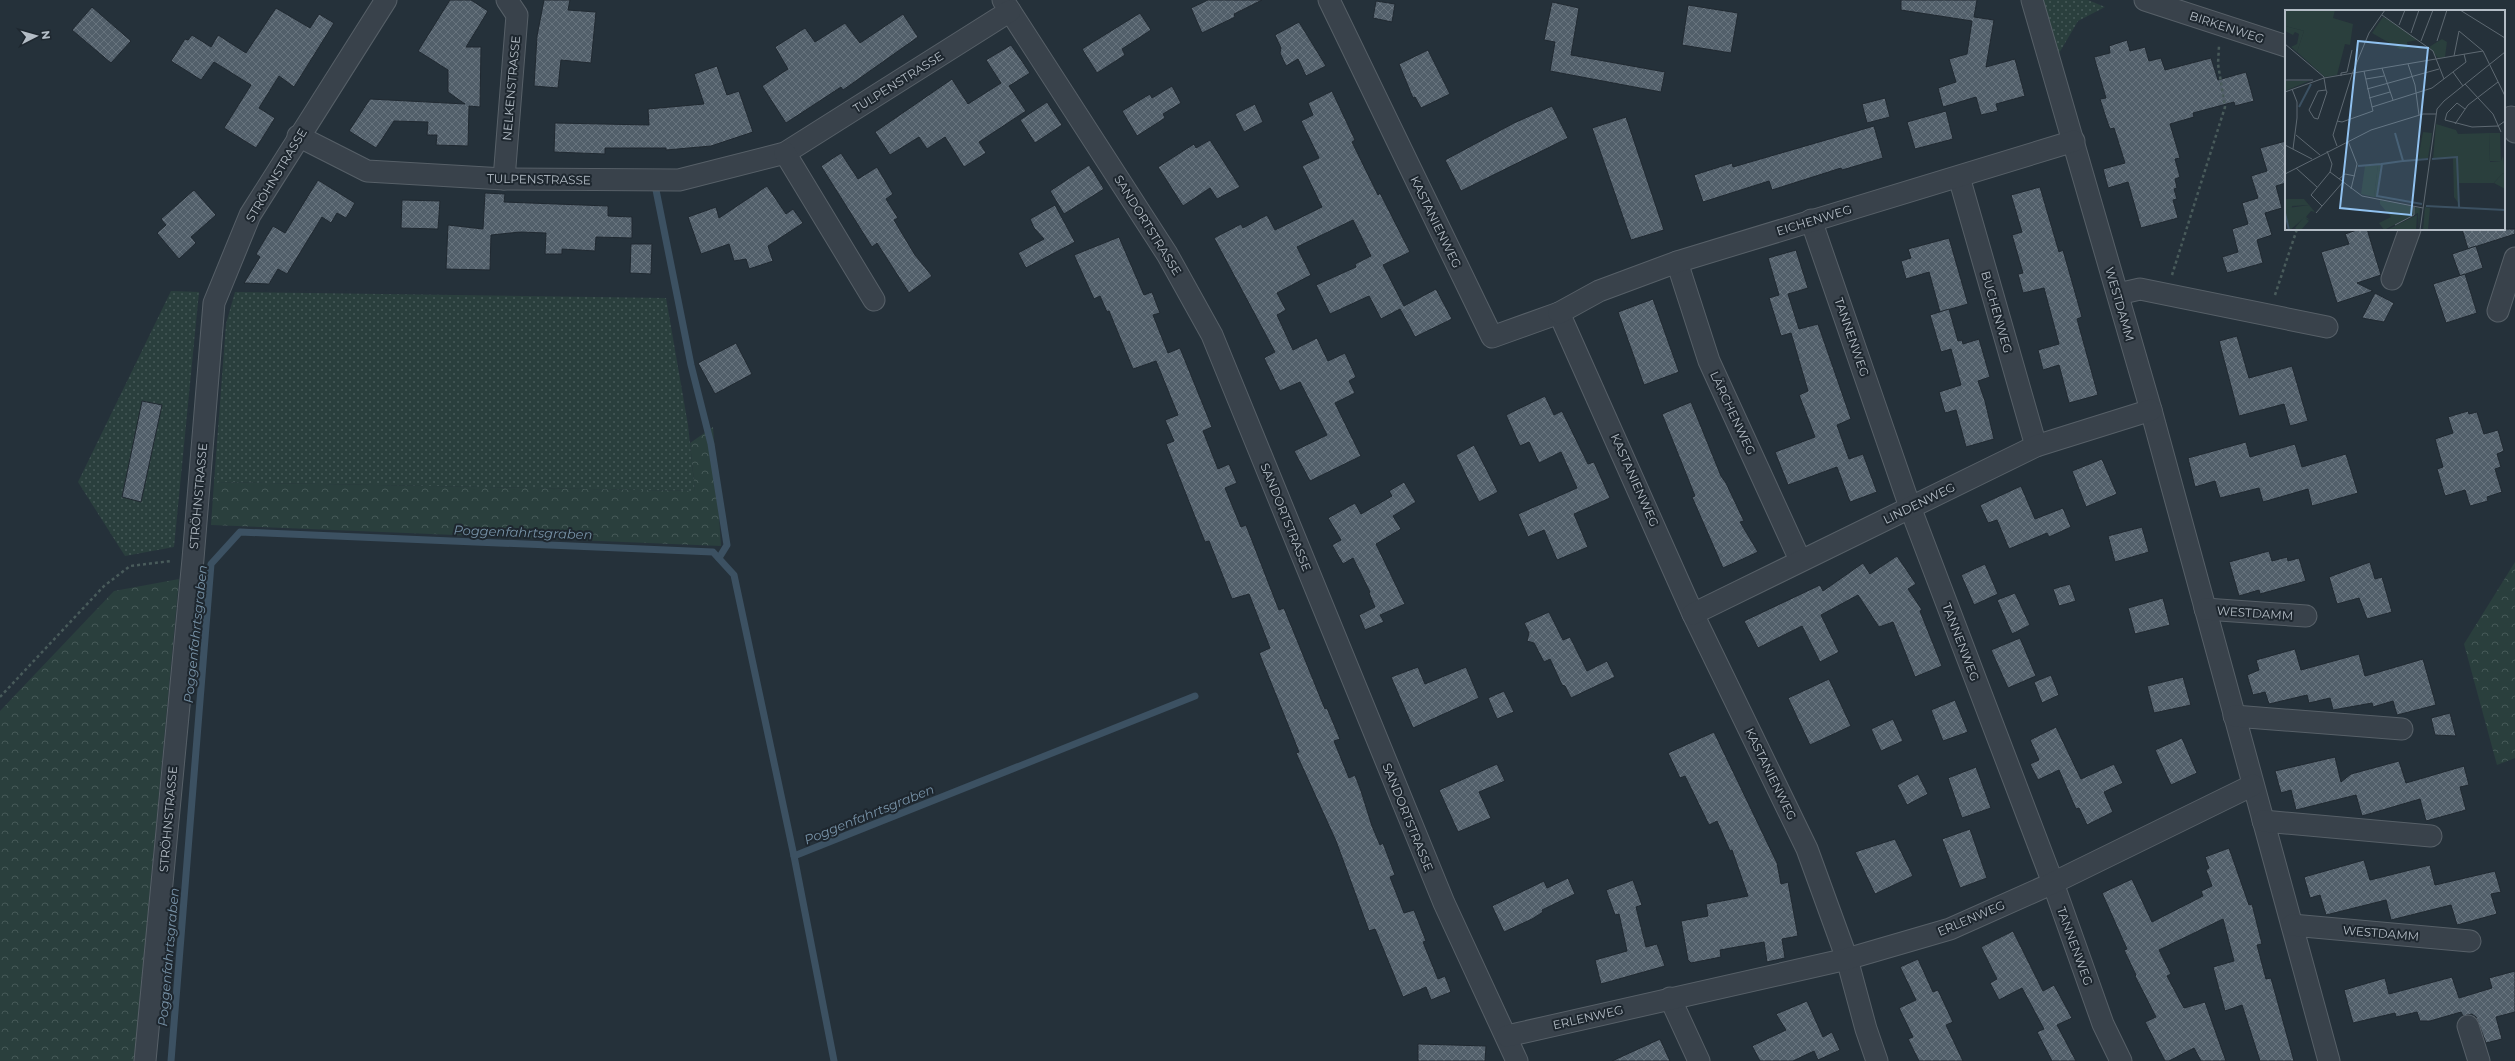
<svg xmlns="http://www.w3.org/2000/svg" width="2515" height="1061" viewBox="0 0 2515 1061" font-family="Montserrat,sans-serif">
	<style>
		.grass { fill: url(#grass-dots) }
		.forest { fill: url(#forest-crowns) }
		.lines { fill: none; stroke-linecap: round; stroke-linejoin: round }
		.stream { stroke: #3c5162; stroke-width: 7 }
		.building { fill: url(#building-cross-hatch); stroke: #202931 }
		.minor-casing { stroke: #576068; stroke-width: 23 }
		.path { stroke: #495b5b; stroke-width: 2.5; stroke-dasharray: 3 3; stroke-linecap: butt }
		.minor { stroke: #39424b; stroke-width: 21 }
		.labels { text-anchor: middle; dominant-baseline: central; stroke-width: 4; stroke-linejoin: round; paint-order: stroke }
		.street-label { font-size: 12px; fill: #b4bdc6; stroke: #1e272f }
		.water-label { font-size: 13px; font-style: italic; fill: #7792a7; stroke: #1e272f }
		.inset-river { fill: none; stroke: #3c5162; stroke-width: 2 }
		.inset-road { fill: none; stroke: #5e6972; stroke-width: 1 }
		.view { fill: #90c1ef; fill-opacity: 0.15; stroke: #90c1ef; stroke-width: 2 }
		.inset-edge { fill: none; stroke: #b4bdc6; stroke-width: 2 }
	</style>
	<defs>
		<pattern id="grass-dots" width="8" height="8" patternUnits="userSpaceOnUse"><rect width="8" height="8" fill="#2a3f3d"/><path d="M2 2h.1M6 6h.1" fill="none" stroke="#465958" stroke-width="1.8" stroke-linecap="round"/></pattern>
		<pattern id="forest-crowns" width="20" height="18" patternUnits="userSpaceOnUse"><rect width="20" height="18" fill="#2a3f3d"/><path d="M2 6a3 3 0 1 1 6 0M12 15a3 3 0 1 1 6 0" fill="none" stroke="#465958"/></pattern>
		<pattern id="building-cross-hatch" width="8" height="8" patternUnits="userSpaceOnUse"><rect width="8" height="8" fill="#525f6a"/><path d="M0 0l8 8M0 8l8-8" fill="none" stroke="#68747e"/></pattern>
	</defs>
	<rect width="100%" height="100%" fill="#25313a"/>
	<g class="grass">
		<path d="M2042,0H2088L2105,7L2078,21L2058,55Z"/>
		<path d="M171,291L199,292L174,547L125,556L78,482Z"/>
		<path d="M235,292L666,298L688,425L695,491L214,482L226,324Z"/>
	</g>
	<g class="forest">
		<path d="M713,427L721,546L211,525L214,482L695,491L690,443Z"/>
		<path d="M2515,562V758L2497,765L2464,644Z"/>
		<path d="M179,579L134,1061H0V711L114,591Z"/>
	</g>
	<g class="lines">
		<g class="stream">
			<path d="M656,190L691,365L711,444L727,545L719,558"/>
			<path d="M794,856L834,1061"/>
			<path d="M171,1061L211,564L240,532L713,552L734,575L794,856L1195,696"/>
		</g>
	</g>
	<g class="building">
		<path d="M450,0H471L488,11L466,47H481L480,107L469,106L468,146L436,145L437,135H427L428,122L394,121L376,148L349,131L370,99L465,104L448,92V70L418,51Z"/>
		<path d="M544,0H570L568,10L596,12L591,63L561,60L558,88L534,86L537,36Z"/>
		<path d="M1208,0H1262L1234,14L1235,17L1202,33L1191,8Z"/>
		<path d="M1901,0H1977L1974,17L1994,20L1986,67L2015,59L2025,96L1996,104L1998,111L1981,115L1976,97L1943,107L1938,88L1956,82L1949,59L1967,54L1972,21L1901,10Z"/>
		<path d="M1376,1L1395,4L1392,22L1373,18Z"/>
		<path d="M1552,2L1579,8L1571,55L1665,72L1661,92L1550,71L1555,42L1544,40Z"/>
		<path d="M1688,5L1738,13L1731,53L1682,45Z"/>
		<path d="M92,7L131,41L111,63L72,30Z"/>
		<path d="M276,8L310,28L319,14L334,23L294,87L279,76L259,108L275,118L256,148L224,128L251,85L214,62L201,80L171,61L185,39L188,40L192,35L211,47L218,35L246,53Z"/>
		<path d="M1140,13L1151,30L1122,49L1125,55L1097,73L1082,49Z"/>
		<path d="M903,14L918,37L843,90L841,87L786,123L762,86L788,69L775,47L805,28L815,42L845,23L860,43Z"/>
		<path d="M1299,22L1326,66L1306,76L1298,59L1286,66L1280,53L1281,48L1275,35Z"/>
		<path d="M2127,40L2130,51L2145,47L2149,61L2161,58L2165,70L2211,58L2218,80L2246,72L2254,101L2235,106L2234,102L2193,113L2194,117L2170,124L2180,158L2175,159L2180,177L2175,179L2177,188L2174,189L2177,199L2173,200L2178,218L2141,228L2128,182L2108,188L2103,169L2125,163L2114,128L2110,129L2106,118L2100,99L2106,98L2094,57L2110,53L2109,46Z"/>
		<path d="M1011,45L1030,73L1009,86L1026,111L979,142L986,153L964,167L945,137L927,149L919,137L890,155L875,132L952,79L968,104L1001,83L986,60Z"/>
		<path d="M1428,50L1450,94L1421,108L1415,97L1413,98L1399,64Z"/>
		<path d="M717,66L727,95L739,91L753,132L711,146L666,150V148H605V154L554,152L555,123L649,125L648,109L704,104L694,74Z"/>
		<path d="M1172,86L1181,103L1163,114L1165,118L1137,136L1122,111L1150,94L1152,98Z"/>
		<path d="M1332,91L1355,140L1352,142L1378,195L1380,193L1410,252L1383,265L1404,306L1436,289L1452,319L1415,337L1400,309L1381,319L1369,296L1330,314L1316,285L1356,267L1355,264L1371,256L1353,220L1297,247L1311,275L1277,293L1286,310L1277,315L1293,350L1317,338L1328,361L1345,353L1356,377L1349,381L1355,393L1335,403L1361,456L1310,481L1294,451L1327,435L1300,382L1280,391L1264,358L1275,352L1214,238L1241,224L1243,228L1267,215L1275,230L1322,207L1302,166L1319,158L1301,121L1313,115L1308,103Z"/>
		<path d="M1885,98L1890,117L1867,123L1862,104Z"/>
		<path d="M1047,102L1062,125L1035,143L1020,120Z"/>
		<path d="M1255,104L1263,122L1244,132L1235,114Z"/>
		<path d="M1552,106L1568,138L1461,191L1445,160L1514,123Z"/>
		<path d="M1946,111L1953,139L1915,149L1907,122Z"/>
		<path d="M1626,117L1664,230L1631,240L1592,128Z"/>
		<path d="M1874,126L1883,158L1842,170L1841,168L1772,190L1769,181L1703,202L1694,175L1732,163L1733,167Z"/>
		<path d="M1210,140L1240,187L1217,199L1210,188L1183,206L1158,167L1194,144L1196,148Z"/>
		<path d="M2286,141V183L2276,186L2282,208L2265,213L2272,235L2257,240L2263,263L2227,273L2222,257L2238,252L2232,229L2248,224L2242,203L2258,198L2251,176L2267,171L2260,148Z"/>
		<path d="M841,153L858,179L877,167L893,194L886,199L898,218L894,220L915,255L932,276L909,293L877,243L872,247L821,166Z"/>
		<path d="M1089,165L1104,189L1064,214L1050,191Z"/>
		<path d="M318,180L355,203L346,218L337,213L331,223L322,217L287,274L278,269L269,284L244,283L260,257L256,254L273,226L285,233Z"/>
		<path d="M767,186L786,214L793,209L803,223L768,246L773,261L749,269L746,259L734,261L729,244L701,254L688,217L716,207L719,218Z"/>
		<path d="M2040,187L2059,252L2063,250L2082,317L2077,319L2098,395L2069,403L2059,365L2043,370L2038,350L2059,344L2044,288L2023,293L2018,274L2023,273L2012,235L2022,232L2011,195Z"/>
		<path d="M194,190L216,215L191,237L196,243L179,259L157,233L166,225L161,219Z"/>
		<path d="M485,193L505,194L504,202L608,206V216L632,217V238L596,237L595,251L562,249V254H545L546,233L520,232L491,235L490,270L446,269L448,225L483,229Z"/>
		<path d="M402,200L440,201L438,229L401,228Z"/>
		<path d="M1055,205L1075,242L1026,268L1018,253L1044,239L1034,228L1030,219Z"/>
		<path d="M2360,229H2367L2381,275L2357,283L2373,291L2337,303L2321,252L2349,244L2345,234Z"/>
		<path d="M2462,229H2515V234L2468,249Z"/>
		<path d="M1119,237L1144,295L1152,292L1160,313L1153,315L1168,353L1180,348L1212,427L1203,431L1218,469L1229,464L1237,483L1225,488L1241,527L1246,525L1279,610L1284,608L1325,709L1327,708L1340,739L1334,741L1349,778L1355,775L1361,791L1372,826L1380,845L1383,843L1395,875L1390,877L1404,913L1414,910L1426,941L1423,942L1438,979L1445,976L1451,992L1431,1000L1426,987L1403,997L1375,929L1369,931L1336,841L1296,753L1299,752L1259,653L1270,648L1249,594L1232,599L1209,541L1205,542L1166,444L1174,441L1165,420L1178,415L1156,361L1133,369L1109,311L1107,312L1100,296L1094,299L1074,255Z"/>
		<path d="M1949,238L1968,304L1940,312L1929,272L1906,279L1901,261L1911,258L1908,249Z"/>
		<path d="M631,244H652L651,274L630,273Z"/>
		<path d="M2476,246L2483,268L2460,276L2452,254Z"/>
		<path d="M1796,250L1808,288L1788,294L1799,329L1818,324L1851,419L1837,425L1849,459L1863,454L1877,492L1850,502L1837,467L1788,485L1775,452L1815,437L1799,395L1808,391L1791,333L1781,336L1769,298L1779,295L1768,258Z"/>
		<path d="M2465,274L2477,313L2446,323L2433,284Z"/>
		<path d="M2375,293L2394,303L2384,322L2362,318Z"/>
		<path d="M1653,299L1679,372L1644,385L1618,312Z"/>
		<path d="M1949,309L1958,341L1962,340L1963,344L1979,339L1990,377L1978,381L1985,401L1994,439L1966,447L1956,410L1945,413L1939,392L1961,385L1951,349L1941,352L1930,315Z"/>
		<path d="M2237,336L2249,378L2292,366L2308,421L2290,426L2284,404L2239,416L2219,341Z"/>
		<path d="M736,343L752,374L715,394L698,363Z"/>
		<path d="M1545,396L1554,415L1562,411L1588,464L1594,462L1610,498L1574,514L1588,547L1557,560L1544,530L1528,537L1518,514L1577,488L1561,452L1539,463L1529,442L1520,446L1506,415Z"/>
		<path d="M142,401L162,405L141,502L122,497Z"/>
		<path d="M1691,402L1721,476L1726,483L1744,521L1740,522L1758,552L1723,568L1692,497L1695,496L1662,414Z"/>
		<path d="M2468,411L2469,414L2477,412L2484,434L2498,430L2504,451L2497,454L2501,467L2495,469L2502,492L2487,497L2488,501L2470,506L2465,490L2445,496L2437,469L2443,467L2435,439L2453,433L2448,417Z"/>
		<path d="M2246,442L2250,457L2295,444L2302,467L2346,454L2358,493L2312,506L2308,489L2263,502L2259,488L2220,498L2215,481L2195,487L2188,458Z"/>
		<path d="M1474,445L1498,492L1479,502L1456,455Z"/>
		<path d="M2102,459L2117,494L2086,507L2072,471Z"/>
		<path d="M1404,482L1416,502L1393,516L1401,529L1376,544L1405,604L1380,615L1384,622L1365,630L1359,615L1375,607L1369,593L1370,592L1353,558L1343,564L1332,545L1341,540L1328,518L1355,503L1361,514L1392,496L1389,491Z"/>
		<path d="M2021,486L2035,519L2063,508L2071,527L2049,537L2047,533L2009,549L1997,520L1988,523L1980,505Z"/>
		<path d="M2142,527L2149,552L2115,562L2108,536Z"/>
		<path d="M2269,551L2272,561L2287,557L2288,561L2299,558L2306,581L2260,594L2259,590L2239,596L2229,562Z"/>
		<path d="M1897,556L1916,584L1908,589L1922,610L1920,611L1942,666L1915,677L1893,622L1879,627L1858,595L1821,615L1839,652L1820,662L1802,626L1758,648L1744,621L1820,585L1823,591L1863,563L1870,574Z"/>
		<path d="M2370,562L2375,579L2382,577L2392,612L2367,619L2359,598L2337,604L2329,577Z"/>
		<path d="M1985,564L1998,594L1974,605L1961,575Z"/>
		<path d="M2070,584L2076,601L2059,606L2053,589Z"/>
		<path d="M2015,593L2030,625L2012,634L1997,600Z"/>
		<path d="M2163,598L2170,625L2135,634L2128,608Z"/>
		<path d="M1549,612L1563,640L1570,637L1587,671L1607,661L1615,677L1571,698L1565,686L1562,685L1550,659L1544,662L1534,643L1527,641L1529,633L1524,623Z"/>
		<path d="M2020,638L2036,676L2008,688L1991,650Z"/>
		<path d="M2295,649L2301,670L2359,654L2365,676L2423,659L2436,705L2397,715L2393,701L2373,707L2372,703L2333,710L2330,698L2309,703L2307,695L2269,704L2265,692L2253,695L2247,675L2259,670L2256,660Z"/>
		<path d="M1418,667L1425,684L1466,667L1479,698L1413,728L1391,677Z"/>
		<path d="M2051,675L2059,695L2042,703L2034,682Z"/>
		<path d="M2183,677L2191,705L2154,713L2147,686Z"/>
		<path d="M1829,679L1851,726L1810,745L1788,698Z"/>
		<path d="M1504,691L1514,712L1497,719L1488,698Z"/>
		<path d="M1955,700L1968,732L1943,741L1931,710Z"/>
		<path d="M2450,713L2456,736L2435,735L2431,718Z"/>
		<path d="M1893,719L1903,741L1881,751L1871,729Z"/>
		<path d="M2056,727L2081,779L2114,764L2123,783L2104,792L2113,812L2087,825L2079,808L2076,809L2059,770L2038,780L2030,764L2039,760L2030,740Z"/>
		<path d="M1714,732L1777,863L1781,884L1788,882L1798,936L1782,939L1785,958L1767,962L1764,942L1720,950L1721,957L1691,963L1688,960L1681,921L1708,916L1706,904L1748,896L1732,850L1730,851L1717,821L1709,825L1685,776L1680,778L1668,753Z"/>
		<path d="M2182,738L2197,773L2171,785L2155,750Z"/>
		<path d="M2335,757L2341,782L2351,774L2399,761L2406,783L2464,766L2469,785L2460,787L2466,810L2426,821L2420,799L2362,816L2356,795L2296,810L2291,790L2281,793L2275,771Z"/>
		<path d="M1497,764L1505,781L1479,792L1491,818L1458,832L1439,790Z"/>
		<path d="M1976,767L1991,808L1962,818L1948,778Z"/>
		<path d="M1918,774L1928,794L1907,805L1897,785Z"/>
		<path d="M1970,829L1987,878L1960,888L1942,839Z"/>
		<path d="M1895,839L1913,876L1875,894L1855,852Z"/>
		<path d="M2229,848L2249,905L2252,904L2262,944L2257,945L2266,979L2271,978L2294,1061H2260L2242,1005L2225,1011L2213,967L2234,961L2223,919L2159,950L2171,974L2167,976L2184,1008L2205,1002L2226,1061H2201L2194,1048L2169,1061H2165L2145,1022L2156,1017L2135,976L2136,975L2124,950L2127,949L2102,893L2132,879L2152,922L2203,896L2201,891L2212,886L2206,870L2209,868L2205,857Z"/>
		<path d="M2364,860L2370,880L2430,865L2435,885L2495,871L2501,892L2491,894L2497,914L2457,925L2451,905L2391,920L2386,900L2326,915L2320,895L2310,898L2304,877Z"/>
		<path d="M1568,878L1575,894L1542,910L1543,912L1532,919L1504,932L1492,906L1544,881L1547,888Z"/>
		<path d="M1633,880L1642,905L1636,907L1646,947L1657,944L1665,966L1601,984L1595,960L1627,951L1619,914L1615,915L1606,890Z"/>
		<path d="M2013,931L2043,991L2054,985L2072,1018L2057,1025L2076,1061H2052L2037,1032L2044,1029L2022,988L1999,1000L1990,983L1997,979L1981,947Z"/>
		<path d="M1918,959L1933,992L1938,990L1953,1022L1946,1025L1963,1061H1919L1908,1039L1913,1037L1899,1008L1916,1000L1900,967Z"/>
		<path d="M2515,971V1012L2496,1017L2502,1039L2486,1043L2476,1017L2472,1014L2463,1016L2461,1012L2430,1021H2420L2417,1012L2396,1017L2395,1013L2353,1023L2344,990L2385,978L2389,994L2452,977L2459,998L2492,988L2489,978Z"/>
		<path d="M1807,1001L1823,1037L1832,1032L1840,1050L1818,1060L1814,1051L1793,1061H1760L1752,1046L1786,1030L1776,1014Z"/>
		<path d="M1660,1039L1670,1061H1612Z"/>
		<path d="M1418,1044L1486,1046L1485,1061H1418Z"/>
	</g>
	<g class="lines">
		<defs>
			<g id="minor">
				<path d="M1003,0L1167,254L1212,335L1444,903L1517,1061"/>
				<path d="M1329,0L1492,337L1559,313L1693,614L1807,849L1847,959L1866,1029L1877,1061"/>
				<path d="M2032,0L2151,410L2329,1061"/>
				<path d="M2145,0L2286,46"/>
				<path d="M2511,117L2515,132"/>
				<path d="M298,136L367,171L504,179L679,180L785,153L1010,11"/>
				<path d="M785,153L874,300"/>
				<path d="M1959,177L2036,446"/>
				<path d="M504,179L517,15L507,0"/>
				<path d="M1811,220L1910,507L2053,883L2103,1024L2121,1061"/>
				<path d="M1677,262L1709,361L1800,560"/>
				<path d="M2392,279L2410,229"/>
				<path d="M2118,294L2140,289L2327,327"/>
				<path d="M2498,311L2515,258"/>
				<path d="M1559,313L1599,291L1677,262L2074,141"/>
				<path d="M2205,609L2306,616"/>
				<path d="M1693,614L2036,446L2151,410"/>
				<path d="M2234,716L2402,729"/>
				<path d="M2263,821L2431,836"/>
				<path d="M2292,925L2470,941"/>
				<path d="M1670,998L1699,1061"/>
				<path d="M2468,1026L2479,1061"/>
				<path d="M1507,1036L1847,959L1950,929L2053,883L2253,785"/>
				<path d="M145,1061L193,559L214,303L250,215L386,0"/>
			</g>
		</defs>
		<use href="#minor" class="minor-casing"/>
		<g class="path">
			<path d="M2172,275L2225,107L2218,64L2219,46"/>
			<path d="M2275,295L2297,229"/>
			<path d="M0,697L104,586L130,566L171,561"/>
		</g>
		<use href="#minor" class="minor"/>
	</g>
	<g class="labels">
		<g class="street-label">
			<text transform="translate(2227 27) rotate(18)">BIRKENWEG</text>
			<text transform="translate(898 82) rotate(-32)">TULPENSTRASSE</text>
			<text transform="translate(511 88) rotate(-85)">NELKENSTRASSE</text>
			<text transform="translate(276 175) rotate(-59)">STRÖHNSTRASSE</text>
			<text transform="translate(539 179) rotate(1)">TULPENSTRASSE</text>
			<text transform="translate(1814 220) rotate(-17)">EICHENWEG</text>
			<text transform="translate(1436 222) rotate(64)">KASTANIENWEG</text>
			<text transform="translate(1148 225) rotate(58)">SANDORTSTRASSE</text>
			<text transform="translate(2120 304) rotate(74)">WESTDAMM</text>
			<text transform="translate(1997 312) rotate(74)">BUCHENWEG</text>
			<text transform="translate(1852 337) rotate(71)">TANNENWEG</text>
			<text transform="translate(1733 413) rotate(65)">LÄRCHENWEG</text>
			<text transform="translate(1635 480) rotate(66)">KASTANIENWEG</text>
			<text transform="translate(198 496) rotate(-85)">STRÖHNSTRASSE</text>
			<text transform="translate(1919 503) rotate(-26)">LINDENWEG</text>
			<text transform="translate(1286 517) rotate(68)">SANDORTSTRASSE</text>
			<text transform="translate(2255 613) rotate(4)">WESTDAMM</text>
			<text transform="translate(1961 642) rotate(69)">TANNENWEG</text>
			<text transform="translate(1771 774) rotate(64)">KASTANIENWEG</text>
			<text transform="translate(1408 817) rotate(68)">SANDORTSTRASSE</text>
			<text transform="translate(168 819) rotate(-85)">STRÖHNSTRASSE</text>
			<text transform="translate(1971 918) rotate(-23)">ERLENWEG</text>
			<text transform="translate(2381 933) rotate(5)">WESTDAMM</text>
			<text transform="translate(2075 946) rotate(70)">TANNENWEG</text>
			<text transform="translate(1588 1017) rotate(-13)">ERLENWEG</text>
		</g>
		<g class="water-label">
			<text transform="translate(523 532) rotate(2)">Poggenfahrtsgraben</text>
			<text transform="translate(195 634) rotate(-84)">Poggenfahrtsgraben</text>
			<text transform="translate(869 814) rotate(-22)">Poggenfahrtsgraben</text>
			<text transform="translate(168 957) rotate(-85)">Poggenfahrtsgraben</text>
		</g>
	</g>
	<g transform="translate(2285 10)">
		<rect width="220" height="220" fill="#25313a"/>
		<path d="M0,0H50L48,8L68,14L65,35L60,34L52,65L40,67L12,42L19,21L0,16ZM151,114L171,120L173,124L204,123L205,152L216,151L218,146L220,164L218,163L209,173H173L172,147L148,149ZM138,122L147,123L143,148L133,149ZM93,155L89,187L76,184L80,156ZM0,189H19L24,195L7,196L5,220L0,201ZM132,205L131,220H102Z" fill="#2a3f3d"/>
		<path d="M98,7L104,10L133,30L122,32L123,38L115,39L87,23ZM157,29L162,32L160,47L153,48L144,37ZM0,71H24L0,81ZM168,147H172L174,194L169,187ZM89,153L96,154L92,187H89L93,155ZM95,190L135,198L134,220L133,203L99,220L94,213L106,207L95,194ZM24,195L30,202L26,201L21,207L25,210L19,208L5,220L3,198ZM140,197L145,198L143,220H138Z" fill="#2a3f3d"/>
		<path d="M0,16L19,21L12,42L6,37L12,34L14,24L10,22L8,25L0,21ZM204,123H215L216,151H205ZM218,163L220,164V179L209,173ZM19,207L24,211L16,220H12L10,218Z" fill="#2a3f3d"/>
		<path class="inset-river" d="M14,97L26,74M110,123L118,151L97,154L92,186L137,194M147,149L172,147L174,197M118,151L143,149M73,156L97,154M141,196L220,200M0,203L4,220"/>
		<path class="inset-road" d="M175,0L220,28M97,5L148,41L159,69M114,15L120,0M126,23L134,0M136,31L148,0M152,31L162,0M0,34L39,67V68L41,80L42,82L33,109L29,108L24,100L33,81L41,80M169,46L174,21L198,41M123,54L130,75L134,105M97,58L108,90M79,61L87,97M168,62L178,76M56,66V63L62,62L67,40M81,69L99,66M0,70H28M180,74L208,104L216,122M7,79L12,92V108L8,139M82,79L154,59M0,82L39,68L198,41L220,86M84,88L105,82M180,99L172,93L162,103L160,110L187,117L213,116L220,111M52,111L57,112L88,101L87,97L147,78L181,52L179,44M170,114L183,95L213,72M11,125L35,145M63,131L72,154L66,179M0,135L27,149M52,136L48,125L67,64L84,23L100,0M11,158L32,177M45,162L77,186L138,198M0,164L86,120L138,104H151M54,169L60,164L70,166M37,196L26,185L45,162L47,154L42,141M31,203L58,172M110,215L129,205V196M135,220L152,99L159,91L220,42"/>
		<path class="view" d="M73,31L143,38L126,205L55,198Z"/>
		<rect width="220" height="220" class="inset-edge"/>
	</g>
	<g transform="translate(36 36) rotate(84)" stroke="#1e272f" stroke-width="3" paint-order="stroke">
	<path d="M0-3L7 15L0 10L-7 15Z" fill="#b4bdc6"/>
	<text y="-6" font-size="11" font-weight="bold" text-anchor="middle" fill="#b4bdc6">N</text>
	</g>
</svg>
